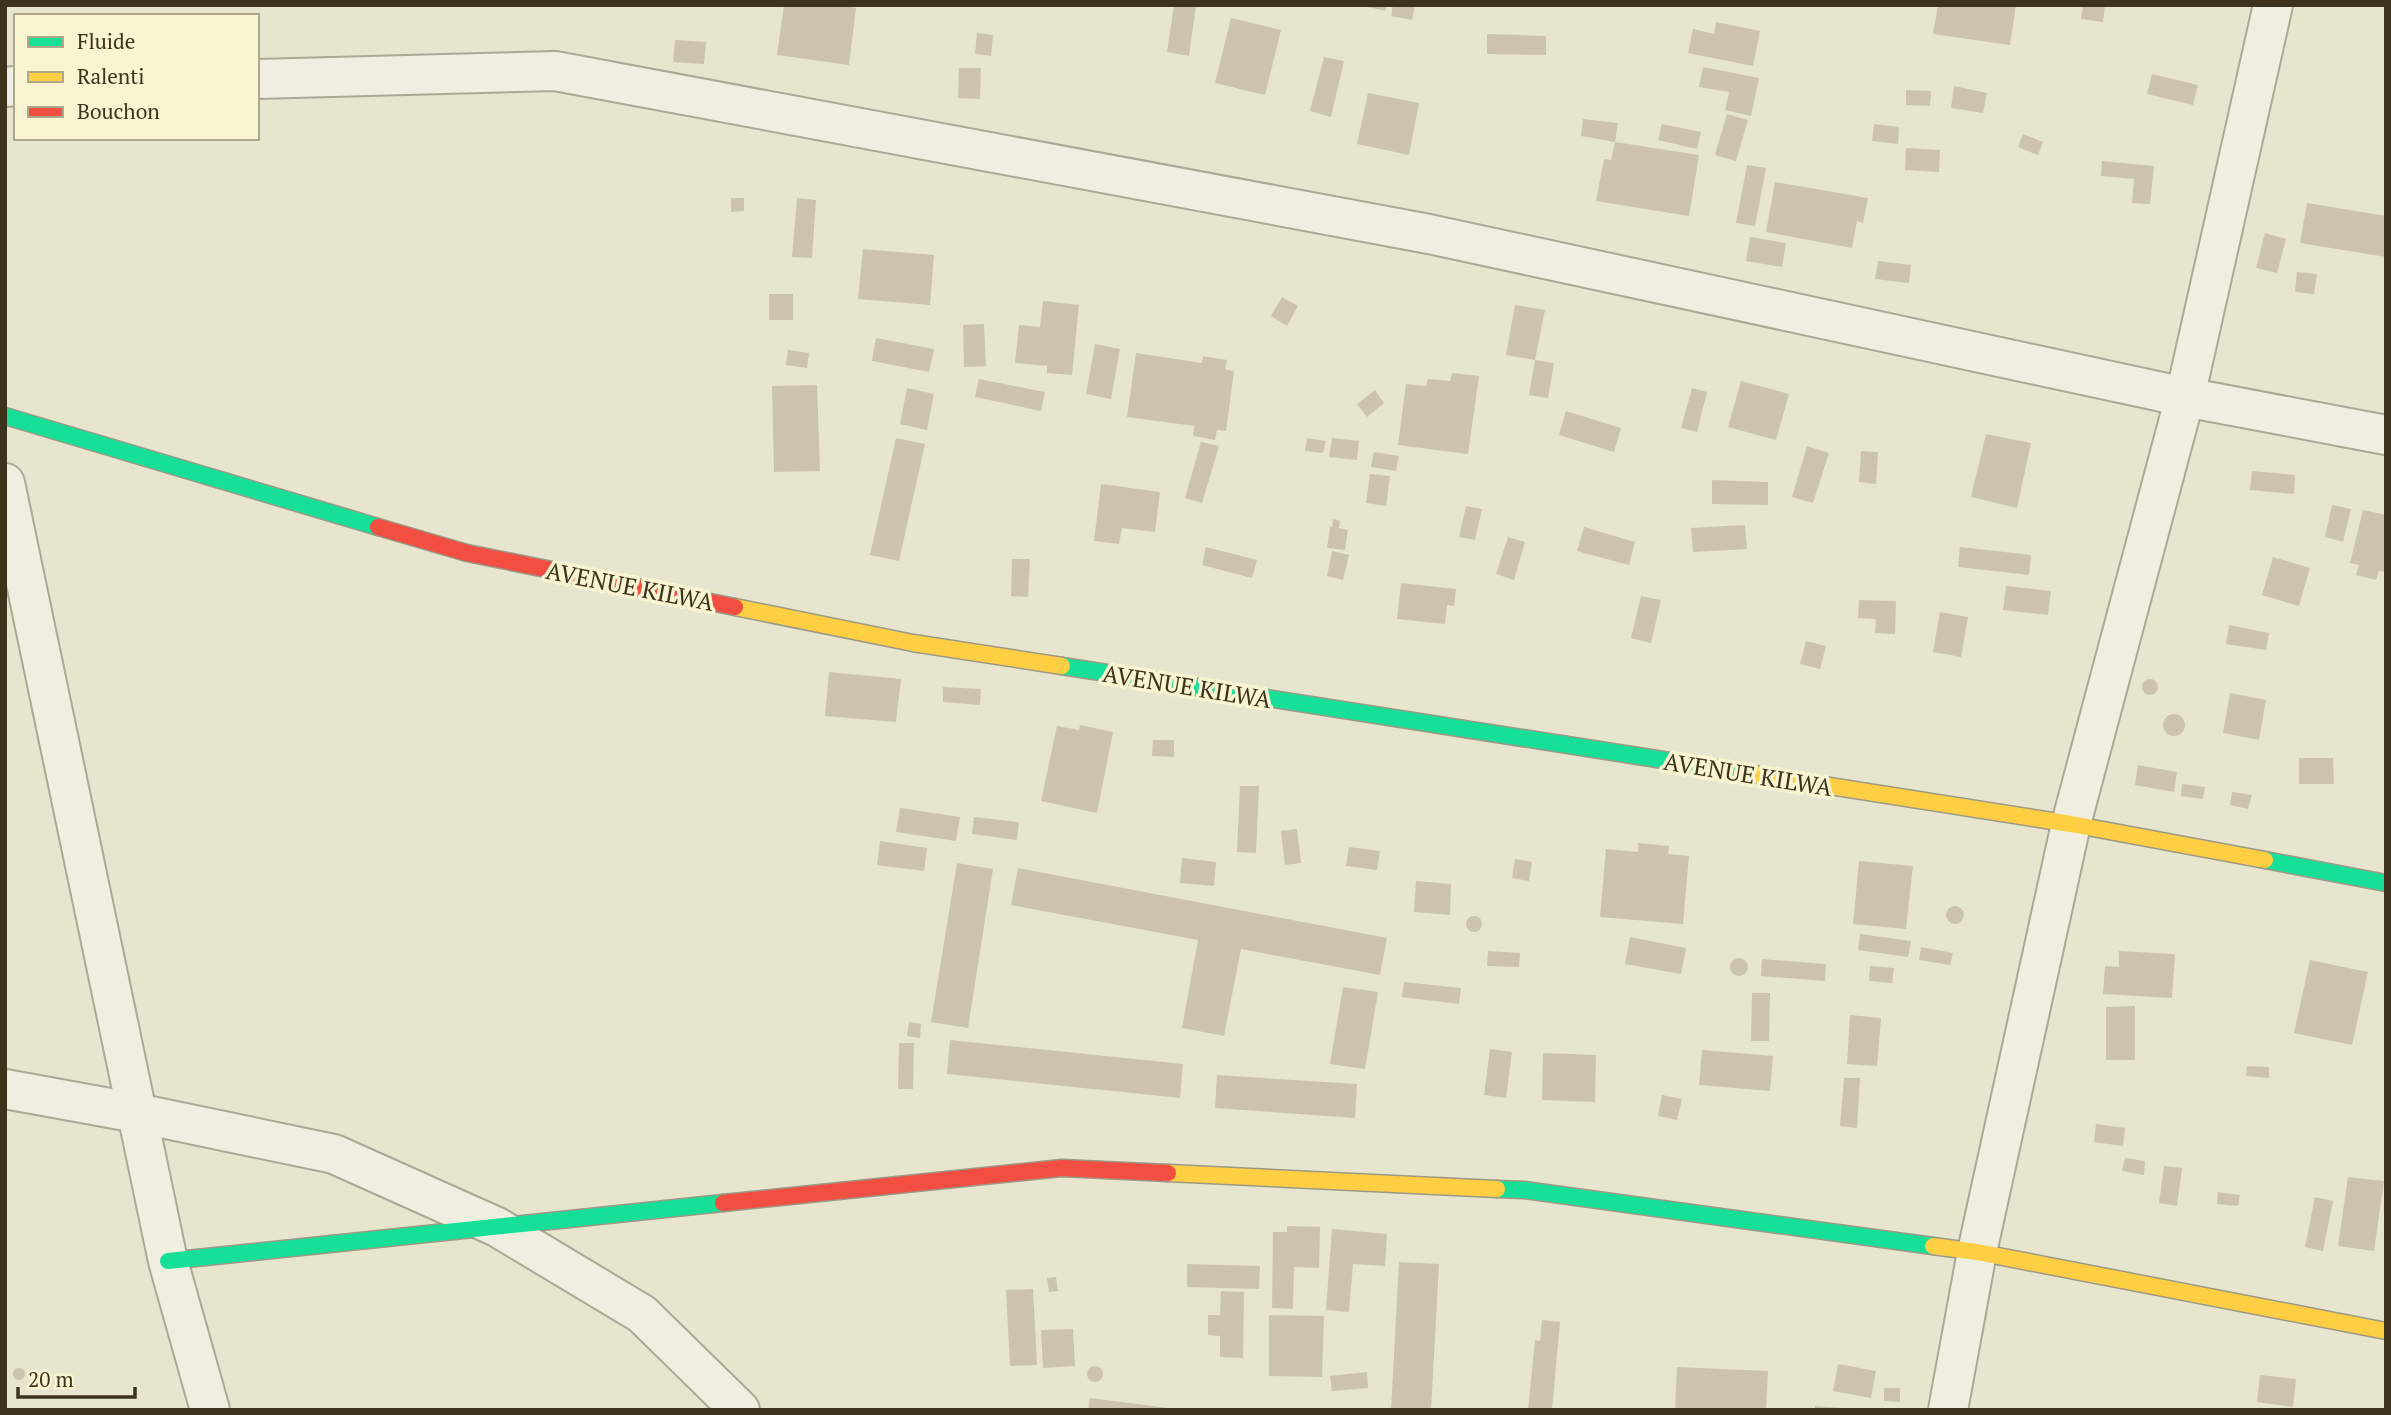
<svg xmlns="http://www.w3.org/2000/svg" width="2391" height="1415" viewBox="0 0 2391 1415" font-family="'PT Serif',serif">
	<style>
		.building { fill: #ccc3ae }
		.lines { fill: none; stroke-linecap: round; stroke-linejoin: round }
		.street-casing { stroke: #aca896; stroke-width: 42 }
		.fast-casing { stroke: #9c9886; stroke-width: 19 }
		.slow-casing { stroke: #9c9886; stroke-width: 19 }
		.jam-casing { stroke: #9c9886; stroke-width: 19 }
		.street { stroke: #efeee0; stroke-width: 38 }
		.fast { stroke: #16e098; stroke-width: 16 }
		.slow { stroke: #ffcf43; stroke-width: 16 }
		.jam { stroke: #f24e42; stroke-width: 16 }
		.labels { text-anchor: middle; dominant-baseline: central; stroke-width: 7; stroke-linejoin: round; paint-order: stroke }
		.street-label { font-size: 24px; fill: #3d331d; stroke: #f9f5d3 }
	</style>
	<rect width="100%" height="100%" fill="#e7e5cd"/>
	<g class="building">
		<path d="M784,5H840L856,8L849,65L777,55Z"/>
		<path d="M1174,5H1196L1189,56L1167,52Z"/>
		<path d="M1361,5H1386L1385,11Z"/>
		<path d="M1393,5H1415L1412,20L1391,16Z"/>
		<path d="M1938,5H2016L2010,45L1933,34Z"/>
		<path d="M2083,5H2105L2103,22L2081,19Z"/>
		<path d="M1231,18L1281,30L1265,95L1215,83Z"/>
		<path d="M1716,22L1760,31L1753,66L1688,53L1693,29L1714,34Z"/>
		<path d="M977,33L993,35L991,56L975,54Z"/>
		<path d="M1487,34L1546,36V55L1487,54Z"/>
		<path d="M675,40L706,42L704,64L673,62Z"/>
		<path d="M1324,57L1344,61L1331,117L1310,111Z"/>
		<path d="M1703,67L1759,78L1751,116L1725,110L1729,92L1699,87Z"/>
		<path d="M959,68H981L980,99L958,98Z"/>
		<path d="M2152,74L2198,85L2193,105L2147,94Z"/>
		<path d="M1954,86L1987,93L1983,113L1951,108Z"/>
		<path d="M1906,90L1931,91L1930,106L1906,105Z"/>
		<path d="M1368,93L1419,103L1409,155L1357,144Z"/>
		<path d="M1727,114L1748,120L1736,161L1715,155Z"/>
		<path d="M1583,119L1618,123L1615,142L1581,136Z"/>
		<path d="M1662,124L1701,132L1697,149L1658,140Z"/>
		<path d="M1874,124L1899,127L1898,144L1872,141Z"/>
		<path d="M2023,134L2043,142L2038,155L2018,147Z"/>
		<path d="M1615,142L1699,155L1689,216L1596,201L1604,159L1611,160Z"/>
		<path d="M1906,148L1940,150L1939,172L1905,170Z"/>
		<path d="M2102,161L2154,166L2150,204L2132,203L2134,179L2101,176Z"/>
		<path d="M1747,165L1766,168L1755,226L1736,223Z"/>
		<path d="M1775,182L1868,198L1863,223L1857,221L1852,248L1766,232Z"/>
		<path d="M731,198H744V211L731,212Z"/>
		<path d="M797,198L816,200L812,258L792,257Z"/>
		<path d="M2307,203L2386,216V257L2300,243Z"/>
		<path d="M2265,233L2286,239L2277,273L2256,268Z"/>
		<path d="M1750,237L1786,243L1782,267L1746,261Z"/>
		<path d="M863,249L934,255L930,305L858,299Z"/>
		<path d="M1878,261L1911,265L1909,283L1875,279Z"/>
		<path d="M2297,272L2317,274L2314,294L2295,292Z"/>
		<rect x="769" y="294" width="24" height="26"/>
		<path d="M1282,297L1298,306L1287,326L1271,316Z"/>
		<path d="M1043,301L1079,305L1072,375L1047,373V366L1015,363L1019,325L1040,327Z"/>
		<path d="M1515,305L1545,310L1535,360L1554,363L1548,398L1529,395L1535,360L1506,355Z"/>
		<path d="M984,324L986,366L964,367L963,325Z"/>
		<path d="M876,338L934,349L929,372L872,361Z"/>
		<path d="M1095,344L1120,349L1111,399L1086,394Z"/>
		<path d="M788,350L809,353L807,368L786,365Z"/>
		<path d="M1136,353L1202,363L1203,356L1227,360L1225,369L1234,371L1226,431L1217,430L1215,440L1193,436L1194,426L1127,417Z"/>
		<path d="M1452,373L1479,376L1468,454L1398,445L1406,384L1426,386L1428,379L1450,381Z"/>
		<path d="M979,379L1045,392L1041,411L975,397Z"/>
		<path d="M1741,381L1789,394L1776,440L1728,427Z"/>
		<path d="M817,385L820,471L774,472L772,386Z"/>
		<path d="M907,388L934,394L927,430L900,424Z"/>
		<path d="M1692,388L1707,392L1697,432L1681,428Z"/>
		<path d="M1375,390L1384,403L1367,417L1357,404Z"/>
		<path d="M1566,411L1621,428L1614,452L1559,435Z"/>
		<path d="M1986,434L2031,443L2017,508L1971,497Z"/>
		<path d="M896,438L925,444L899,561L870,555Z"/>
		<path d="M1307,438L1326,441L1323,453L1305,451Z"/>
		<path d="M1332,438L1359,441L1357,460L1329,457Z"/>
		<path d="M1201,442L1219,446L1202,503L1185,498Z"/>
		<path d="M1807,446L1829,453L1813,503L1792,497Z"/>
		<path d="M1861,451L1878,452L1876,484L1859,482Z"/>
		<path d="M1374,452L1399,456L1396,471L1371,467Z"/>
		<path d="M2252,471L2295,475L2294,494L2250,490Z"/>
		<path d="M1370,474L1390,476L1386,506L1366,503Z"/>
		<path d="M1712,480L1768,482V505L1712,504Z"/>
		<path d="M1101,484L1160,492L1155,532L1122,528L1119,544L1094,541Z"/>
		<path d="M2332,505L2351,509L2343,542L2325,537Z"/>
		<path d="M1466,506L1482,509L1475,540L1459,537Z"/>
		<path d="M2363,510L2386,515V572L2379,571L2376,580L2356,575L2359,565L2350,563Z"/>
		<path d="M1333,519L1340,521L1339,528L1348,530L1345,550L1327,548L1330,527H1332Z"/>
		<path d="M1745,525L1747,549L1693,552L1691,528Z"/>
		<path d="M1584,527L1635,542L1629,565L1577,551Z"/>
		<path d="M1508,537L1525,542L1514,580L1496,574Z"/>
		<path d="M1206,547L1257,560L1252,578L1202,565Z"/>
		<path d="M1960,547L2031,555L2029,575L1958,567Z"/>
		<path d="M1332,551L1349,555L1343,580L1327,576Z"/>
		<path d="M2273,557L2310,568L2299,606L2262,595Z"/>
		<path d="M1012,559H1030L1028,597L1011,596Z"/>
		<path d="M1401,583L1456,589L1454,606L1447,605L1445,624L1397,619Z"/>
		<path d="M2006,586L2051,591L2048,615L2003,610Z"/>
		<path d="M1641,596L1661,600L1651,643L1631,638Z"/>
		<path d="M1859,600L1896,601L1895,634L1875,633L1876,619L1858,618Z"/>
		<path d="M1940,612L1968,617L1961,657L1933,652Z"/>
		<path d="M2229,625L2269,633L2266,650L2226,644Z"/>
		<path d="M1806,641L1826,646L1820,669L1800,664Z"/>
		<path d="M829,672L901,679L896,722L825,716Z"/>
		<circle cx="2150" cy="687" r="8"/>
		<path d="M943,687L981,689L980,705L943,702Z"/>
		<path d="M2230,693L2266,700L2259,740L2223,733Z"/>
		<circle cx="2174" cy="725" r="11"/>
		<path d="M1080,725L1113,732L1097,813L1041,801L1057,726L1079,730Z"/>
		<path d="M1153,740H1174V757L1152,756Z"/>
		<path d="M2299,758H2333L2334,784H2299Z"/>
		<path d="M2138,765L2177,772L2174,792L2135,785Z"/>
		<path d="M2182,784L2205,787L2203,799L2181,796Z"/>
		<path d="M1240,786H1259L1256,853L1237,852Z"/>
		<path d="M2232,792L2252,795L2248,809L2230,805Z"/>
		<path d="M900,808L960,817L956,841L896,832Z"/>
		<path d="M974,817L1019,822L1017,840L972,834Z"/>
		<path d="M1297,829L1301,863L1285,865L1281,831Z"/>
		<path d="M880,841L927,848L924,871L877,865Z"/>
		<path d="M1638,843L1669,846L1668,854L1689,856L1683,924L1600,917L1606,849L1638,852Z"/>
		<path d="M1349,847L1380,851L1377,870L1346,866Z"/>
		<path d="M1182,858L1216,862L1214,886L1180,883Z"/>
		<path d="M1515,859L1532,862L1529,881L1512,878Z"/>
		<path d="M1859,861L1913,866L1906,929L1853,924Z"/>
		<path d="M957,863L993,869L968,1028L931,1022Z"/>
		<path d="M1018,868L1387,938L1380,975L1241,949L1224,1036L1182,1028L1198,940L1011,905Z"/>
		<path d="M1416,881L1451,884L1450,915L1414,912Z"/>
		<circle cx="1955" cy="915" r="9"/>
		<circle cx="1474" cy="924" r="8"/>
		<path d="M1860,934L1911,941L1908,957L1858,950Z"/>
		<path d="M1630,937L1686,948L1681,974L1625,964Z"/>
		<path d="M1921,947L1953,953L1950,965L1919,960Z"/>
		<path d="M1488,951L1520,953L1519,967L1487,966Z"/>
		<path d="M2119,951L2175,954L2172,998L2103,994L2105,966L2119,967Z"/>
		<circle cx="1739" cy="967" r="9"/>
		<path d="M1762,959L1826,964L1825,981L1761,976Z"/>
		<path d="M2310,960L2368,972L2352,1045L2294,1033Z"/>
		<path d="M1870,966L1894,968L1892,983L1869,981Z"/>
		<path d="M1404,982L1461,988L1459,1004L1402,997Z"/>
		<path d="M1343,987L1378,992L1365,1069L1330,1064Z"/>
		<path d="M1752,993H1770L1769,1041H1751Z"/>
		<path d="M2135,1006V1060H2106V1007Z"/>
		<path d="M1850,1015L1881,1018L1877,1066L1847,1064Z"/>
		<path d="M909,1022L921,1024L920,1038L907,1036Z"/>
		<path d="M950,1040L1183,1064L1180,1098L947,1074Z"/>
		<path d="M899,1043H914L913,1089H898Z"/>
		<path d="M1490,1049L1512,1052L1506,1098L1484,1095Z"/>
		<path d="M1702,1050L1773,1056L1770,1091L1699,1085Z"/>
		<path d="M1543,1053L1596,1055L1595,1102L1542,1100Z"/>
		<path d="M2247,1066L2269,1067V1078L2246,1076Z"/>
		<path d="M1217,1075L1357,1084L1355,1118L1215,1108Z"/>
		<path d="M1844,1078H1860L1857,1128L1840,1126Z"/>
		<path d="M1662,1095L1682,1099L1677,1120L1658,1116Z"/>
		<path d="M2096,1124L2125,1128L2123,1146L2094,1142Z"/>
		<path d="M2125,1158L2145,1161L2144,1175L2122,1171Z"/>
		<path d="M2164,1166L2182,1168L2177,1206L2159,1203Z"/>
		<path d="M2348,1177L2384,1181L2374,1251L2338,1246Z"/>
		<path d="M2218,1192L2240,1195L2238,1206L2217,1204Z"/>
		<path d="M2315,1197L2333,1201L2323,1251L2305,1247Z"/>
		<path d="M1287,1226L1320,1227L1319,1268L1294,1267L1293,1309L1272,1308L1273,1232H1287Z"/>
		<path d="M1332,1229L1387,1234L1385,1266L1353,1264L1349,1312L1326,1310Z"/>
		<path d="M1399,1262L1439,1264L1431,1410H1391Z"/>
		<path d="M1187,1264L1260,1266L1259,1289L1187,1287Z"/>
		<path d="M1056,1277L1058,1291L1049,1292L1047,1278Z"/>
		<path d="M1033,1289L1037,1365L1010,1366L1006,1290Z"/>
		<path d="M1221,1291L1244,1292L1243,1358L1220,1357V1336L1208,1335V1315H1220Z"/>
		<path d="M1269,1315L1324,1316L1322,1377L1269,1376Z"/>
		<path d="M1542,1320L1560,1322L1552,1410H1528L1535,1340L1540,1341Z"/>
		<path d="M1073,1329L1075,1366L1043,1368L1041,1330Z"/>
		<path d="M1838,1364L1876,1371L1871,1398L1833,1391Z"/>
		<circle cx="1095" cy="1374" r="8"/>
		<path d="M1677,1367L1768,1371L1766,1410H1675Z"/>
		<circle cx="19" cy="1374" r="6"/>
		<path d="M1367,1372L1368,1388L1332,1391L1330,1376Z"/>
		<path d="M2260,1375L2296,1379L2293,1407L2257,1402Z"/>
		<path d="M1884,1388H1900V1402L1884,1401Z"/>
		<path d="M1090,1398L1168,1408L1167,1410H1088Z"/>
		<path d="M1815,1406L1844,1408V1410H1815Z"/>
	</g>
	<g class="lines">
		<defs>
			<g id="street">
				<path d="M257,79L555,71L1429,234L2185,397L2386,435"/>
				<path d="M5,87L16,86"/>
				<path d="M5,483L168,1261L210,1410"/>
				<path d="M5,1089L137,1113L334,1154L497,1227L642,1314L740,1410"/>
				<path d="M1948,1410L1977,1252L2071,824L2185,397L2273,5"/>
			</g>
			<g id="fast">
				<path d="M5,416L378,527"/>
				<path d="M1062,666L1753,774"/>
				<path d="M2265,860L2386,883"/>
				<path d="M1497,1189L1524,1190L1933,1246"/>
				<path d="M168,1261L723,1203"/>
			</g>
			<g id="slow">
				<path d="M735,607L913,643L1062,666"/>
				<path d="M1753,774L2071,824L2265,860"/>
				<path d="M1168,1173L1497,1189"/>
				<path d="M1933,1246L1977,1252L2386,1331"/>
			</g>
			<g id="jam">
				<path d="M378,527L467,553L735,607"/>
				<path d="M723,1203L1062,1168L1168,1173"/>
			</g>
		</defs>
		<use href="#street" class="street-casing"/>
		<use href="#fast" class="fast-casing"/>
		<use href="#slow" class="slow-casing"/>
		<use href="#jam" class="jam-casing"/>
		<use href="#street" class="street"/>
		<use href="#fast" class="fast"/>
		<use href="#slow" class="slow"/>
		<use href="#jam" class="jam"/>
	</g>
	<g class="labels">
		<g class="street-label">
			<text transform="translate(630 586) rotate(11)">AVENUE KILWA</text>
			<text transform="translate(1187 686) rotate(9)">AVENUE KILWA</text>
			<text transform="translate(1748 774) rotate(9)">AVENUE KILWA</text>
		</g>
	</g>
	<rect width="2391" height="1415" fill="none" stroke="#3d331d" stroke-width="14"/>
	<rect x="14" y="14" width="245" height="126" fill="#f9f5d3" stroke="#aea78a" stroke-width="2"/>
	<rect x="28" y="37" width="35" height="10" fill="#16e098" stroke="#aea78a" stroke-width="2"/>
	<text x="77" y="49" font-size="21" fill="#3d331d">Fluide</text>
	<rect x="28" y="72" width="35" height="10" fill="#ffcf43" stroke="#aea78a" stroke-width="2"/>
	<text x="77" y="84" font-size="21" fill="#3d331d">Ralenti</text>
	<rect x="28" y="107" width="35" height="10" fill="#f24e42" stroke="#aea78a" stroke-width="2"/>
	<text x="77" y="119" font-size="21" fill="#3d331d">Bouchon</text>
	<path d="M18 1387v10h117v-10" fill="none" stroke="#3d331d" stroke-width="3.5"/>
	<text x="28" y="1387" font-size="21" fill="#3d331d" stroke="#f9f5d3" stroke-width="5" paint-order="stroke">20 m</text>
</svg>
